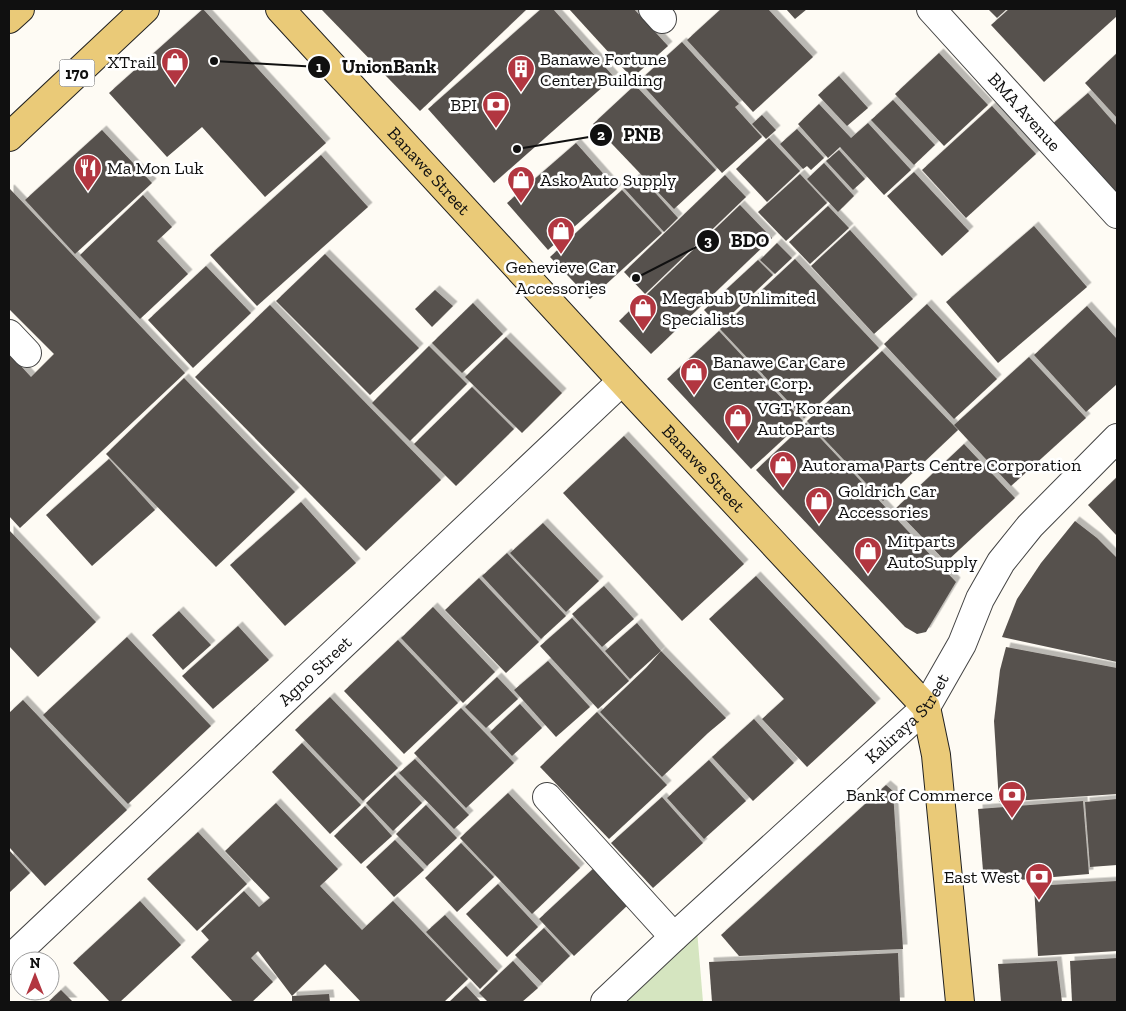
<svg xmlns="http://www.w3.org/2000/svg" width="1126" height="1011" viewBox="0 0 1126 1011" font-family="'Zilla Slab',serif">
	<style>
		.green { fill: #d5e5c0 }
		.building { fill: #57514d; filter: url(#shadow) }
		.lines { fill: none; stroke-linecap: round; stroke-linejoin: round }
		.minor-casing { stroke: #434343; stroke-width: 30 }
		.major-casing { stroke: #212121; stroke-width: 30 }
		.minor { stroke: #fff; stroke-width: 28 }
		.major { stroke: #eaca78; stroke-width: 28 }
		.labels { text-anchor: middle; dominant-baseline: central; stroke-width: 5; stroke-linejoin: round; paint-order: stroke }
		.shield { fill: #fff; stroke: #585858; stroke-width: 1 }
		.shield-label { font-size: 16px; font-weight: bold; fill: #101010 }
		.poi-label { font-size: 18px; fill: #101010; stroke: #fff; text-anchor: start }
		.street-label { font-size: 18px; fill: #101010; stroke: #fff }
		.leader { fill: none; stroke: #101010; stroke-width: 2 }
		.callout-dot { fill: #101010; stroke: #fff; stroke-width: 2 }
		.mark-label { font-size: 15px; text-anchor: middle; font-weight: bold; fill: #fff }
		.callout-label { font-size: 19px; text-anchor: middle; font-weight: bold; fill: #101010; stroke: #fff; stroke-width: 5; stroke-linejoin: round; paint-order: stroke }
	</style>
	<defs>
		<filter id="shadow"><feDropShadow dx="4.5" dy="-4.5" stdDeviation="0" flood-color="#0004"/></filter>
	</defs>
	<rect width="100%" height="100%" fill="#fefbf4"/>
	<path class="green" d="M697,930L703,1002H619Z"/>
	<g class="building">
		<path d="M203,9L326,143L265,197L202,127L167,157L109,93Z"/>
		<path d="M321,9H527L420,111Z"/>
		<path d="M541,9H553L614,77L494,183L428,109Z"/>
		<path d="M569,9H634L668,46L632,78Z"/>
		<path d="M721,9H768L813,57L753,112L687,40Z"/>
		<path d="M786,9H807L795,19Z"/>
		<path d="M988,9H1007L997,18Z"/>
		<path d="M1009,9H1117V16L1044,82L991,25Z"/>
		<path d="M682,42L739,104L735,107L762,137L722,173L639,81Z"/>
		<path d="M939,53L988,105L944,146L895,94Z"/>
		<path d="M1117,53V118L1085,83Z"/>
		<path d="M839,76L868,108L847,126L818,95Z"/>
		<path d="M635,85L716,170L674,209L593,124Z"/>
		<path d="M1088,93L1117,126V193L1112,197L1050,126Z"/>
		<path d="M893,100L935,145L914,165L871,120Z"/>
		<path d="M819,104L851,138L868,123L911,170L884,195L840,147L828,158L798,124Z"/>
		<path d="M992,106L1036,154L966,218L922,170Z"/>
		<path d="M762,115L776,130L766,139L752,124Z"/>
		<path d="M797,129L824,158L811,170L807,166L803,169L780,144Z"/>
		<path d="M102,130L152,183L75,254L25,200Z"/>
		<path d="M769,138L800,171L767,202L736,169Z"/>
		<path d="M576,143L617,189L548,250L507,203Z"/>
		<path d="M839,150L865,179L853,190L826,161Z"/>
		<path d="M321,155L368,207L257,306L210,255Z"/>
		<path d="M824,163L854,196L838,212L807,179Z"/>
		<path d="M914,172L969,231L942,256L887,196Z"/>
		<path d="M800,174L827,203L786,241L758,212Z"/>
		<path d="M639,175L678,218L664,232L624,188Z"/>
		<path d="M725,175L746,197L645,294L624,272Z"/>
		<path d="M10,189L185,373L20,528L9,516V353L31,377L54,354L9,309V190Z"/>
		<path d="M622,190L662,233L590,299L550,257Z"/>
		<path d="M143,195L172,227L157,241L188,274L140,319L80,255Z"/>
		<path d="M740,205L772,238L651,354L619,321Z"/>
		<path d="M828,206L849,228L810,264L789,242Z"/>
		<path d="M1034,226L1087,287L998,363L946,302Z"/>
		<path d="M850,230L913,299L874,334L811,266Z"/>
		<path d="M777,243L792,258L775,274L760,260Z"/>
		<path d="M325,254L419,348L370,395L276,301Z"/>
		<path d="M795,259L879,348L804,418L720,329Z"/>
		<path d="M758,260L773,275L719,326L704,310Z"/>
		<path d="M206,266L251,313L193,368L148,320Z"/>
		<path d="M435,290L453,306L432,327L415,309Z"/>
		<path d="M473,303L503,334L462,373L432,343Z"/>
		<path d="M927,304L997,379L954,419L884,344Z"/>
		<path d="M270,305L441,480L366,551L195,377Z"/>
		<path d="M1087,306L1117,339V384L1086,412L1034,355Z"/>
		<path d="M719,331L803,421L751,469L667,379Z"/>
		<path d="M506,337L562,393L522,433L465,377Z"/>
		<path d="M429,346L467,384L410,441L372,403Z"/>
		<path d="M882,351L958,430L883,501L807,421Z"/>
		<path d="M1029,357L1086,418L1011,486L954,425Z"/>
		<path d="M184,378L295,492L216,567L106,454Z"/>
		<path d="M472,387L514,429L456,486L414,444Z"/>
		<path d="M806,423L956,582L926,632L917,634L905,627L756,470Z"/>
		<path d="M624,436L744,564L682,621L563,493Z"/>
		<path d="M964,444L1015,498L946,562L895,509Z"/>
		<path d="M109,459L155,510L92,566L46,515Z"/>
		<path d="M1117,477V536L1088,505Z"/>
		<path d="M301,502L356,563L285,626L230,565Z"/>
		<path d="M1075,521L1097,538L1117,558V662L1002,637L1017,599L1041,563Z"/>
		<path d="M543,523L599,581L566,612L510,553Z"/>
		<path d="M9,530L96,622L38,677L9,646Z"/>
		<path d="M507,553L566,616L541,639L482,576Z"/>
		<path d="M756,576L876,703L807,767L762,719L784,699L709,619Z"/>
		<path d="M479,578L539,642L506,673L445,610Z"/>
		<path d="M604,586L634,619L602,647L572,614Z"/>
		<path d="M433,607L495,672L463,703L401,638Z"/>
		<path d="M179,611L211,645L183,670L152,635Z"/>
		<path d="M572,618L629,681L598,709L540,646Z"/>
		<path d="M637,623L661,651L630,679L605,651Z"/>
		<path d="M238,626L269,660L213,709L182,676Z"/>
		<path d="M127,637L211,726L128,804L43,715Z"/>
		<path d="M398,640L458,703L404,754L344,691Z"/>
		<path d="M1006,647L1117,668V794L999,802L994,721L1000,670Z"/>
		<path d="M661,651L726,718L708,733L662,777L600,712L646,668Z"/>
		<path d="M548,661L590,707L556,737L514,690Z"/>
		<path d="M497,677L518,699L486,728L465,707Z"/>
		<path d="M330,697L398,768L363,801L295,730Z"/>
		<path d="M23,700L127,810L45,886L9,847V713Z"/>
		<path d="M520,704L542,728L512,756L490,732Z"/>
		<path d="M461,708L514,763L466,808L414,753Z"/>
		<path d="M597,712L667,785L609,839L540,767Z"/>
		<path d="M754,719L794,763L753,801L712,757Z"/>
		<path d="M302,743L361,805L330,834L272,772Z"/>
		<path d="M415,759L469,815L454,829L399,773Z"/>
		<path d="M709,760L746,801L704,839L667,798Z"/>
		<path d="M395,775L422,803L393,831L366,803Z"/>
		<path d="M886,785L893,791L903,949L739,956L721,935Z"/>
		<path d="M508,793L580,868L532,914L460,838Z"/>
		<path d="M662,797L703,843L653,888L611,843Z"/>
		<path d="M1117,799V865L1090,867L1085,802Z"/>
		<path d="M1083,801L1089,874L984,883L978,809Z"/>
		<path d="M276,803L338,869L320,886L362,930L393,901L468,979L444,1002H361L325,964L292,996L329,994L330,1002H292V996L258,951L251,958L273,982L252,1002H233L191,957L209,940L201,931L244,891L259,907L270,898L225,851Z"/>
		<path d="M426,805L457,838L427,866L396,834Z"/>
		<path d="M365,806L392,836L361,864L334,836Z"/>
		<path d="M198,832L247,884L197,931L147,879Z"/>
		<path d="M395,840L424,870L394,897L366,867Z"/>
		<path d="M461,843L494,877L457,912L425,878Z"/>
		<path d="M9,850L30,873L9,893Z"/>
		<path d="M595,867L630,903L574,956L539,919Z"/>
		<path d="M1117,881V951L1038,956L1034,886Z"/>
		<path d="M498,884L538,927L507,957L466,914Z"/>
		<path d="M140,901L181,945L120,1002H110L73,963Z"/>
		<path d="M445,915L498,971L480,989L426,932Z"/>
		<path d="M544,928L570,956L542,983L515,955Z"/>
		<path d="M898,953L900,1002H712L709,962Z"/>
		<path d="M1117,958V1002H1072L1070,961Z"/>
		<path d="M513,961L538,988L522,1002H488L479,993Z"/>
		<path d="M1057,961L1062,1002H1001L998,964Z"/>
		<path d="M466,986L481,1002H449Z"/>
		<path d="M61,990L73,1002H48Z"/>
	</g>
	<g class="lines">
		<defs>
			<g id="minor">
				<path d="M653,9L662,19"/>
				<path id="s1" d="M931,9L1117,214"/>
				<path d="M9,334L27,353"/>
				<path d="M547,797L674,937"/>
				<path id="s2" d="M9,960L622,381"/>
				<path id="s3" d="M605,1002L674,937L926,707L962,644L980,599L1001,562L1030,526L1117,438"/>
			</g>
			<g id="major">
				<path id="s4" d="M280,9L622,381L926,707L936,755L960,1002"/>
				<path d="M9,19L20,9"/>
				<path d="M9,137L145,9"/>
			</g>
		</defs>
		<use href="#minor" class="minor-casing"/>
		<use href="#major" class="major-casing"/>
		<use href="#minor" class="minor"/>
		<use href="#major" class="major"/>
	</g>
	<defs>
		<symbol id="shop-pin" viewBox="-11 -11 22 30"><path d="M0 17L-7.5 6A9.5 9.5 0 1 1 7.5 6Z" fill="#b23640" stroke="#fff"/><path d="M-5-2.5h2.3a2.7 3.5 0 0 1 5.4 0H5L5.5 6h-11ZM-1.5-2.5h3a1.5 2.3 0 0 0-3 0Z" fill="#fff"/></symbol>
		<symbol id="building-pin" viewBox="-11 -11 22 30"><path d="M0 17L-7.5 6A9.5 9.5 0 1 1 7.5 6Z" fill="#b23640" stroke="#fff"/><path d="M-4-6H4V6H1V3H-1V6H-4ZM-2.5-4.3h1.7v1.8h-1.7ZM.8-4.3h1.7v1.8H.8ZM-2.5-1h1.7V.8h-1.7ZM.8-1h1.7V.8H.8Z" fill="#fff"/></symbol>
		<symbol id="bank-pin" viewBox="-11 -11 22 30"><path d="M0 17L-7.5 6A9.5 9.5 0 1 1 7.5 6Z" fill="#b23640" stroke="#fff"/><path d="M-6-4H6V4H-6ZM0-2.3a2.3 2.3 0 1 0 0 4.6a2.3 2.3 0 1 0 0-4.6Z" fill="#fff"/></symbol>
		<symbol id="restaurant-pin" viewBox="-11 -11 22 30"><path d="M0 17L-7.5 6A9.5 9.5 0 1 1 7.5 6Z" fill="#b23640" stroke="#fff"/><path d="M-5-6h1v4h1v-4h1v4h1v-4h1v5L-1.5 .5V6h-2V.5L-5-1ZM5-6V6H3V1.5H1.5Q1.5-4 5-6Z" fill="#fff"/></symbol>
	</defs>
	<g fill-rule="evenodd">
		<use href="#shop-pin" x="159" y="46" width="32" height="43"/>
		<use href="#building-pin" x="505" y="53" width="32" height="43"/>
		<use href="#bank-pin" x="480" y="89" width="32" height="43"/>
		<use href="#restaurant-pin" x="72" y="152" width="32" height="43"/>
		<use href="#shop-pin" x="505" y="164" width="32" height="43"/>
		<use href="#shop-pin" x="545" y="215" width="32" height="43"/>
		<use href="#shop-pin" x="627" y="292" width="32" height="43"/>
		<use href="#shop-pin" x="678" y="356" width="32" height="43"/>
		<use href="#shop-pin" x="722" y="402" width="32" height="43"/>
		<use href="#shop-pin" x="767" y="449" width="32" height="43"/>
		<use href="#shop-pin" x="803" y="485" width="32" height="43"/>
		<use href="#shop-pin" x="852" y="535" width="32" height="43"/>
		<use href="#bank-pin" x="996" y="779" width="32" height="43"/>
		<use href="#bank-pin" x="1023" y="861" width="32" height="43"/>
	</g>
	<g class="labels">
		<rect class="shield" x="59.5" y="59.5" width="35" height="27" rx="4"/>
		<g class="shield-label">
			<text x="77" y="73">170</text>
		</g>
		<g class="poi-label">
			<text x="540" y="59">Banawe Fortune<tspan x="540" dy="21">Center Building</tspan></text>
			<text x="156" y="62" text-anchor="end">XTrail</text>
			<text x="477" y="105" text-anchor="end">BPI</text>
			<text x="107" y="168">Ma Mon Luk</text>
			<text x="540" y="180">Asko Auto Supply</text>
			<text x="561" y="267" text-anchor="middle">Genevieve Car<tspan x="561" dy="21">Accessories</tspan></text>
			<text x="662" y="298">Megabub Unlimited<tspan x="662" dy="21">Specialists</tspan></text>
			<text x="713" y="362">Banawe Car Care<tspan x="713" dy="21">Center Corp.</tspan></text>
			<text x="757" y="408">VGT Korean<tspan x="757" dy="21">AutoParts</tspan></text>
			<text x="802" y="465">Autorama Parts Centre Corporation</text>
			<text x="838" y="491">Goldrich Car<tspan x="838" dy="21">Accessories</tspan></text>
			<text x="887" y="541">Mitparts<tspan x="887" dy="21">AutoSupply</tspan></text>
			<text x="993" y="795" text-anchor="end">Bank of Commerce</text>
			<text x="1020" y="877" text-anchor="end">East West</text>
		</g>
		<g class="street-label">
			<text stroke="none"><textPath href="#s1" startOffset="139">BMA Avenue</textPath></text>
			<text stroke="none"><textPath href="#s4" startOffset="220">Banawe Street</textPath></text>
			<text stroke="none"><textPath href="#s4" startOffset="625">Banawe Street</textPath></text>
			<text stroke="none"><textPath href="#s2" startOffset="421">Agno Street</textPath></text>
			<text stroke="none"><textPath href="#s3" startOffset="415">Kaliraya Street</textPath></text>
		</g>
	</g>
	<path class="leader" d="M214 61L319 67M517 149L601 135M636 278L708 241"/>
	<g class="callout-dot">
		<circle cx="214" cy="61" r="5"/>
		<circle cx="517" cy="149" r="5"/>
		<circle cx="636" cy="278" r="5"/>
		<circle cx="319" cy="67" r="12"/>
		<circle cx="601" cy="135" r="12"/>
		<circle cx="708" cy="241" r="12"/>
	</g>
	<g class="mark-label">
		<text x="319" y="72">1</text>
		<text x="601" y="140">2</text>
		<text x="708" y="246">3</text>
	</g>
	<g class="callout-label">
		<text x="389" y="73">UnionBank</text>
		<text x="642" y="141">PNB</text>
		<text x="750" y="247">BDO</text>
	</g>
	<rect width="1126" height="1011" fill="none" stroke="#101010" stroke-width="20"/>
	<g transform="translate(35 976)"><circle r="24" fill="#ffffff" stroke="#9f9f9f"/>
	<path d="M0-4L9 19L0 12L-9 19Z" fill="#b23640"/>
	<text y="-8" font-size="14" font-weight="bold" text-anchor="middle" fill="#101010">N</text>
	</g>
</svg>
